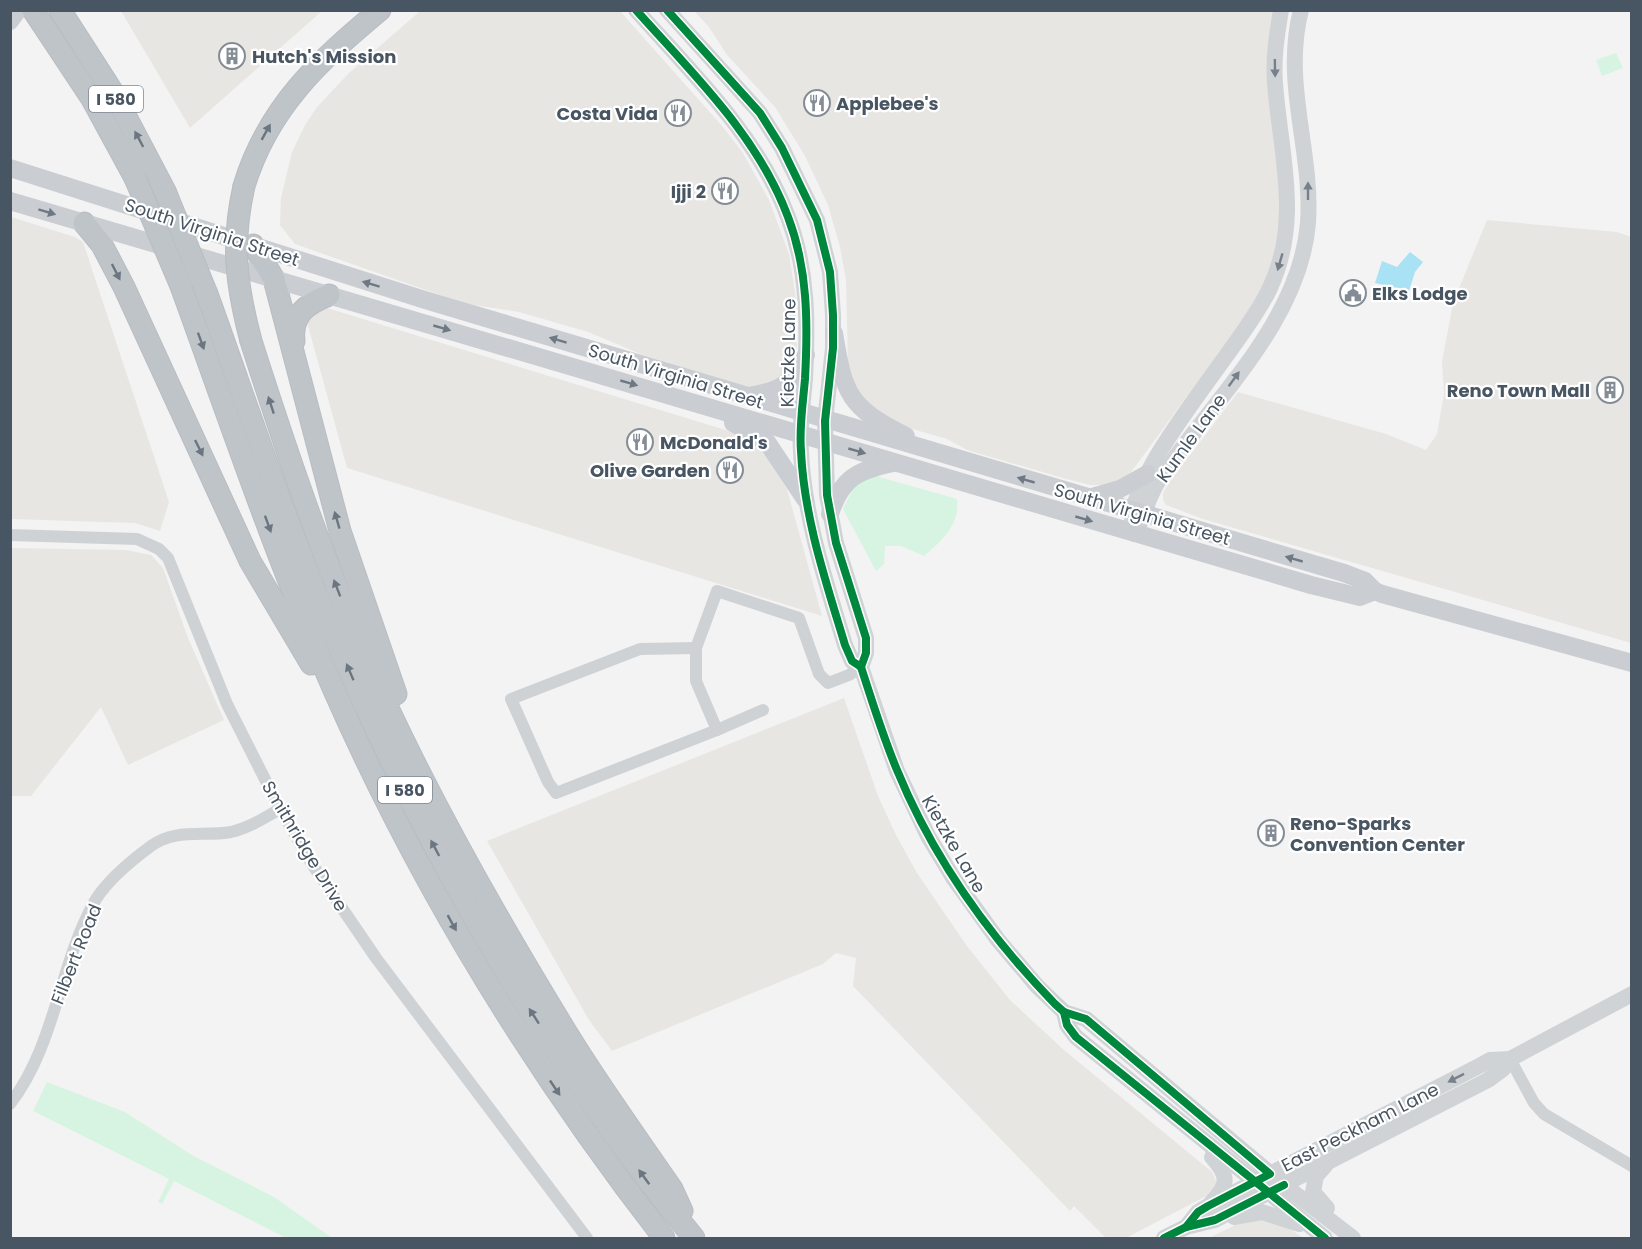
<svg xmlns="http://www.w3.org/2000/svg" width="1642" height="1249" viewBox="0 0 1642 1249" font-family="Poppins,sans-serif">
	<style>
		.commercial { fill: #e8e6e2 }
		.green { fill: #d7f4e2 }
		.water { fill: #a9e2f4 }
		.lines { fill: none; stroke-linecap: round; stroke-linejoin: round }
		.highway-casing { stroke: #b8bdc3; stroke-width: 23 }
		.street { stroke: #cfd2d4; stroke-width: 12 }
		.secondary { stroke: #d0d3d6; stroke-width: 16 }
		.primary { stroke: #caced2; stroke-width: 18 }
		.highway { stroke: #bfc4c9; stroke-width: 21 }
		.highway-bridge-casing { stroke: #b8bdc3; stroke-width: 23; stroke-linecap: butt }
		.highway-bridge { stroke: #bfc4c9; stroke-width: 21 }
		.cycleway-casing { stroke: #fff; stroke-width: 11 }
		.cycleway { stroke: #00873e; stroke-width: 8 }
		.oneway { fill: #78818b }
		.oneway2 { fill: #6c7681 }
		.oneway3 { fill: #6f7984 }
		.labels { text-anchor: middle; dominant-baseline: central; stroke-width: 4.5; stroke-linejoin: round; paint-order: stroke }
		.shield { fill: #fff; stroke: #7f8891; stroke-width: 1.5 }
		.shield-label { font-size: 16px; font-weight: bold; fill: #485562 }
		.poi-label { font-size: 18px; font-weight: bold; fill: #485562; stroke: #fff; text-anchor: start }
		.street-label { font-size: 18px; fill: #485562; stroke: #fff }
	</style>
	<rect width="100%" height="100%" fill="#f4f3f3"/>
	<g class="commercial">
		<path d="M121,11H322L190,128Z"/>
		<path d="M420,11H620L723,127L743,153L769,200L789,254L796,299L797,352L792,367L781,380L757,388L739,384L643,355L588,332L519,312L474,305L443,296L295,244L280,225L281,198L292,152L305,125L317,107L349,73Z"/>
		<path d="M694,11H1273L1282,209L1272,262L1263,286L1240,324L1129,475L1107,485H1090L1063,478L967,450L947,439L902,426L867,403L853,384L848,365L846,280L840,247L828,205L805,156L775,107L727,55L709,27Z"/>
		<path d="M11,217L75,237L83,242L169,502L160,531L135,523L11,519Z"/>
		<path d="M1487,220L1617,232L1631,237V643L1203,519L1166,505L1163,500V493L1171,480L1238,392L1386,434L1426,450L1437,434L1444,394L1442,362L1453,303Z"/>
		<path d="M327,308L742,435L765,452L787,489L822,616L347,468L307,322L310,314L318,309Z"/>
		<path d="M11,548L126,550L151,555L163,568L188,638L224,720L128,765L101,707L31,796H11Z"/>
		<path d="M844,698L878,796L896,835L917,873L967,946L1010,1000L1064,1050L1212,1172L1217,1183L1210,1194L1126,1238H1106L1074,1206L1070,1211L853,986L856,958L836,953L823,964L612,1051L589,1020L487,841Z"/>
		<path d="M1258,1217L1289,1228L1303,1238H1209L1245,1220Z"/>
	</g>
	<g class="green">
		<path d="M1616,53L1623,68L1602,76L1596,60Z"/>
		<path d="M876,476L957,499C960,524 943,540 924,556L901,546H885L884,564L876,571L843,509L855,484Z"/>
		<path d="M47,1082L125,1112L192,1155L274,1197L332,1238H286L174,1181L162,1204L158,1202L169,1179L33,1111Z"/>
	</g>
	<path class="water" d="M1410,252L1423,262L1415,272L1409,291L1375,283L1382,261L1397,267Z"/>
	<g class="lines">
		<defs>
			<g id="highway">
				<path d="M33,10L92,99L135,178"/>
				<path d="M60,10L114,94L165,191"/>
				<path d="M244,186C268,107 319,61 380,10"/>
				<path d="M84,223L102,245L124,287L250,561L311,664"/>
				<path d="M253,245L274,279L340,531L396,694"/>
				<path d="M181,286C230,421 276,558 334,690C420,886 533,1069 664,1238"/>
				<path d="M207,294C247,405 284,518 330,627C423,845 543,1055 694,1238"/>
				<path d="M251,341C288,457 327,571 376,682C431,804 498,921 568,1035C600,1087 637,1138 672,1189L682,1211"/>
				<path d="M294,341C291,315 306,304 329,295"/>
			</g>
		</defs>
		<use href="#highway" class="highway-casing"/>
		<g class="street">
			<path d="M10,535L137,539L159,549L168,558L227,704L280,809L312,864L376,958L587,1238"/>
			<path d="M696,648L640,649L511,699L548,782L556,793L717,730"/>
			<path d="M763,710L717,730L696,681V648L717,591L799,618L819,674L828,683L849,675L861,667"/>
			<path d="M1510,1059L1534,1103L1544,1114L1632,1166"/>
			<path d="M10,1104C56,1045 59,963 96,899C109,879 132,860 151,846C175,828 204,837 231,832C249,828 264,818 280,809"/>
		</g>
		<g class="secondary">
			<path d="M636,10C693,74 758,136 788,217C808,269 808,324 805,379C803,403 799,427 801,451C804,518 826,582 845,645L852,661L861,667"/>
			<path d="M667,10L760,113L782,148L817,220L830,272L833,315V348L825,421L827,495L836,543L866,638V653L861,667L897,771L928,836L954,879L998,940L1037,986L1064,1012L1086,1019L1284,1185L1353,1238"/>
			<path d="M1132,524C1129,467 1243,346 1270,288C1302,219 1280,153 1275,83C1273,58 1277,34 1281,10"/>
			<path d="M1135,534C1144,516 1148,497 1159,480C1212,401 1300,322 1308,223C1313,151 1282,83 1301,10"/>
			<path d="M1064,1012L1067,1025L1076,1037L1325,1238"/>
			<path d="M1325,1166L1316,1176L1313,1192L1327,1208"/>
			<path d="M1211,1203C1230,1184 1228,1175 1212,1157"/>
			<path d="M1234,1217L1262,1212L1299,1224"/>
			<path d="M1186,1227L1198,1212L1208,1206L1481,1065L1490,1060L1510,1059L1632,994"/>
			<path d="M1164,1238L1186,1227L1215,1220L1488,1080L1503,1069L1510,1059"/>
		</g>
		<g class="primary">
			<path d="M10,21L18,10"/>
			<path d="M10,168L425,300L1344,573L1365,581L1375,591L1382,594L1632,663"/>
			<path d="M10,201L1311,585L1360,597L1375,591"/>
			<path d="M834,333C844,394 848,407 906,436"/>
			<path d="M748,396C781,391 791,384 806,355"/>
			<path d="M733,423L767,442L805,499"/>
			<path d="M1089,498L1120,489L1147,474"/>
			<path d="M830,514C842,477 857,471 893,463"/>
		</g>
		<use href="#highway" class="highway"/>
		<defs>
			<g id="highway-bridge">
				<path d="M135,178L181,286"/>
				<path d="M244,186C231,244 236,284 251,341"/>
				<path d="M165,191L207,294"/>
			</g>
		</defs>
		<use href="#highway-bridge" class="highway-bridge-casing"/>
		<use href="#highway-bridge" class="highway-bridge"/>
		<defs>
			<g id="cycleway">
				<path d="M636,10C693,74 758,136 788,217C808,269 808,324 805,379C803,403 799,427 801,451C804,518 826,582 845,645L852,661L861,667"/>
				<path d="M667,10L760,113L782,148L817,220L830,272L833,315V348L825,421L827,495L836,543L866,638V653L861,667C872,701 883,737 897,770C933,858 989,936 1055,1004L1064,1012L1086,1019L1270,1174L1208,1206L1198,1212L1186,1227"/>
				<path d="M1064,1012L1067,1025L1076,1037L1325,1238"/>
				<path d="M1164,1238L1186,1227L1215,1220L1284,1185"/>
			</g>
		</defs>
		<use href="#cycleway" class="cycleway-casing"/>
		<use href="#cycleway" class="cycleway"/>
	</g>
	<defs><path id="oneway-solid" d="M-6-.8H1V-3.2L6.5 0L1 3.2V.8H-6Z" transform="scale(1.5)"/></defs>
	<g class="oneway">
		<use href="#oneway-solid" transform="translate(1275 68) rotate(89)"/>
		<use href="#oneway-solid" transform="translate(1308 191) rotate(-90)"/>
		<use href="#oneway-solid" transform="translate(1280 262) rotate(106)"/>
		<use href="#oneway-solid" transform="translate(1234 379) rotate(-54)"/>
		<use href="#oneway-solid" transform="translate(1456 1078) rotate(153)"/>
	</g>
	<g class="oneway2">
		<use href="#oneway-solid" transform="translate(266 132) rotate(-61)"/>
		<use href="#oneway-solid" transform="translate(139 139) rotate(-118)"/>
		<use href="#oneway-solid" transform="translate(116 272) rotate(63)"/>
		<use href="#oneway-solid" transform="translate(201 341) rotate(70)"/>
		<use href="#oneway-solid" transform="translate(271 405) rotate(-108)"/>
		<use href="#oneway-solid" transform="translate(199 448) rotate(64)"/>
		<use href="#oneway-solid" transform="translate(337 520) rotate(-106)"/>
		<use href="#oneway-solid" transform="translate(268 524) rotate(70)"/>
		<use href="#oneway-solid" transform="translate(337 588) rotate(-111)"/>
		<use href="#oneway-solid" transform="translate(350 672) rotate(-113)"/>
		<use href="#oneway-solid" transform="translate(435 848) rotate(-118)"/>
		<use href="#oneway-solid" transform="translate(452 923) rotate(61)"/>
		<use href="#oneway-solid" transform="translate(534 1016) rotate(-123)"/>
		<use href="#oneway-solid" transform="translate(555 1088) rotate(56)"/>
		<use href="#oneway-solid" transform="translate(644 1177) rotate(-126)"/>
	</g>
	<g class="oneway3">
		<use href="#oneway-solid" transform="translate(47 212) rotate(17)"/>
		<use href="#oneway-solid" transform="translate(371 284) rotate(-163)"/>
		<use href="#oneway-solid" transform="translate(442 328) rotate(16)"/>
		<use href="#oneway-solid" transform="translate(558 340) rotate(-163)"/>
		<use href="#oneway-solid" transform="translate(629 383) rotate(16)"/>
		<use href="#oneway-solid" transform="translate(857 451) rotate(16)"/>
		<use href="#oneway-solid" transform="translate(1026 480) rotate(-164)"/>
		<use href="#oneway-solid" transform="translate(1084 519) rotate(16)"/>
		<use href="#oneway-solid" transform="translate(1294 559) rotate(-164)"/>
	</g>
	<defs>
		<symbol id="building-ring" viewBox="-11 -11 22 22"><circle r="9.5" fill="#fff" stroke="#848c95" stroke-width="1.5"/><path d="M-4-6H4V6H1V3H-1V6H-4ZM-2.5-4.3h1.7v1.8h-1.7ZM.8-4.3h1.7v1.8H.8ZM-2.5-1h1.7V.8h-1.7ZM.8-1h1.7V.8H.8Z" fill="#848c95"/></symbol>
		<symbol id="restaurant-ring" viewBox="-11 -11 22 22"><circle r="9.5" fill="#fff" stroke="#848c95" stroke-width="1.5"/><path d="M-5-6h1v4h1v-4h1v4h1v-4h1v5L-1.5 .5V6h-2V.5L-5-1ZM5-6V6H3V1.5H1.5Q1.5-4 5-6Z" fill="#848c95"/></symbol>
		<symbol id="civic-ring" viewBox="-11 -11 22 22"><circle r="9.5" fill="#fff" stroke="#848c95" stroke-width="1.5"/><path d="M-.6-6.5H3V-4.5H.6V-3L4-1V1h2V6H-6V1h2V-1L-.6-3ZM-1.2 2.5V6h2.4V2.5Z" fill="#848c95"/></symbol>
	</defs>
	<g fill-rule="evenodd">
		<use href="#building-ring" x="217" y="41" width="30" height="30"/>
		<use href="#restaurant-ring" x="802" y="88" width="30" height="30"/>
		<use href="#restaurant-ring" x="663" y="98" width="30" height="30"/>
		<use href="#restaurant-ring" x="710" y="176" width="30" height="30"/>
		<use href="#civic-ring" x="1338" y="278" width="30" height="30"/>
		<use href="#building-ring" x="1595" y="375" width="30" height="30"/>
		<use href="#restaurant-ring" x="625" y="427" width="30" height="30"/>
		<use href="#restaurant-ring" x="715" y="455" width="30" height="30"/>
		<use href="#building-ring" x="1256" y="818" width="30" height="30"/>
	</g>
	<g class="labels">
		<g class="shield">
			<rect x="89" y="86" width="54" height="26" rx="4.5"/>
			<rect x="378" y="777" width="54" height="26" rx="4.5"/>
		</g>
		<g class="shield-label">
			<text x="116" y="99">I 580</text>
			<text x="405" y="790">I 580</text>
		</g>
		<g class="poi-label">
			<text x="252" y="56">Hutch's Mission</text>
			<text x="836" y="103">Applebee's</text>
			<text x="658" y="113" text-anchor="end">Costa Vida</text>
			<text x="706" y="191" text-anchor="end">Ijji 2</text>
			<text x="1372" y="293">Elks Lodge</text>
			<text x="1590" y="390" text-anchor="end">Reno Town Mall</text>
			<text x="660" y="442">McDonald's</text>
			<text x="710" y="470" text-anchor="end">Olive Garden</text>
			<text x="1290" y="823">Reno-Sparks<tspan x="1290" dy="21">Convention Center</tspan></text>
		</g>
		<g class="street-label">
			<text transform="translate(212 232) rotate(18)">South Virginia Street</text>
			<text transform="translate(788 353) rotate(-89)">Kietzke Lane</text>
			<text transform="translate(676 376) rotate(17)">South Virginia Street</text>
			<text transform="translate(1191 438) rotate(-54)">Kumle Lane</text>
			<text transform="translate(1142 514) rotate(16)">South Virginia Street</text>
			<text transform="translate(954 844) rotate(60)">Kietzke Lane</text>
			<text transform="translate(305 846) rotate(59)">Smithridge Drive</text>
			<text transform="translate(76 954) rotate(-68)">Filbert Road</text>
			<text transform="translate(1360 1127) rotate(-27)">East Peckham Lane</text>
		</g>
	</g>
	<rect width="1642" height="1249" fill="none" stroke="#485562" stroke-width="24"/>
</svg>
